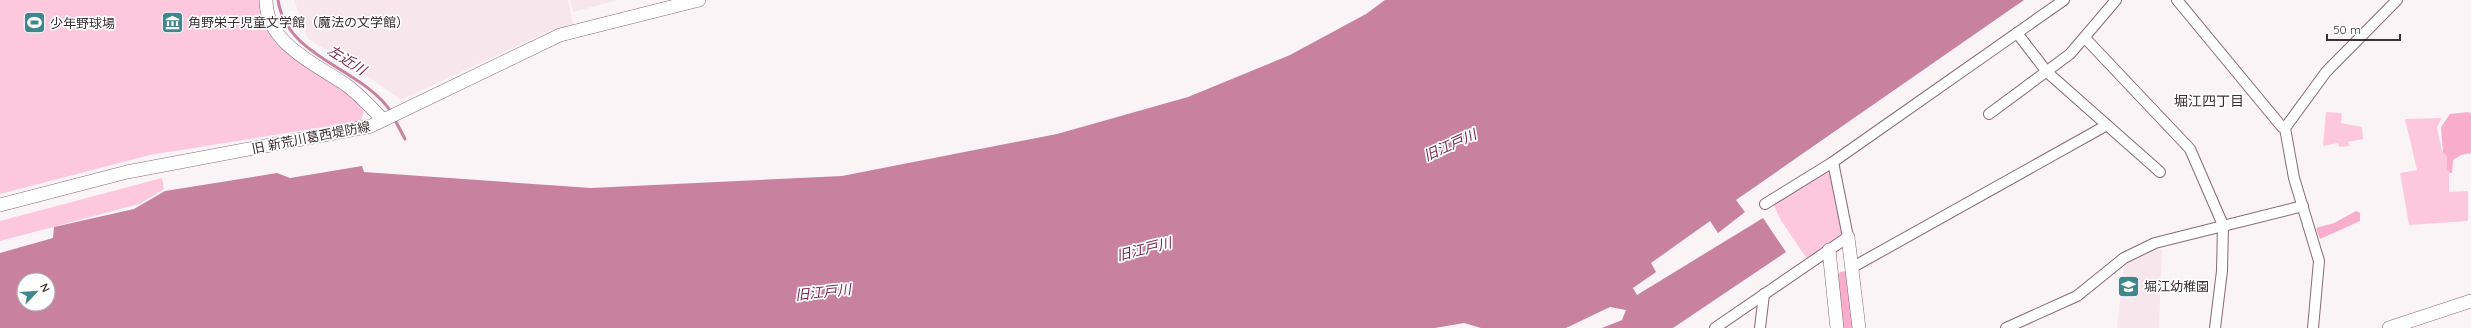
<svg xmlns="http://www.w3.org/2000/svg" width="2471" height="328" viewBox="0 0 2471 328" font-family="Quicksand,'Noto Sans JP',sans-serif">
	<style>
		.built { fill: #f7e6ec }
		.green { fill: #fdc8dd }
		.forest { fill: #f7adcb }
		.water { fill: #c8829f; fill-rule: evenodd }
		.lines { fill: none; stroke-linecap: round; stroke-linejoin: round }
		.stream { stroke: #c8829f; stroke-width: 3 }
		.minor-casing { stroke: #876a75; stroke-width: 12 }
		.tertiary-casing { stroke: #876a75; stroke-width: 14 }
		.minor { stroke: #fff; stroke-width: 10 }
		.tertiary { stroke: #fff; stroke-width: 13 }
		.labels { text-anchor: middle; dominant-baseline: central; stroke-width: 3.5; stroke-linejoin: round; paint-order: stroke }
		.poi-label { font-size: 13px; fill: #3c2f34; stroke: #fff; text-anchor: start }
		.street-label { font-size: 13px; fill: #3c2f34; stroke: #fff }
		.water-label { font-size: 14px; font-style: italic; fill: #79264f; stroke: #fff }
		.neighbourhood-label { font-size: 14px; fill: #3c2f34; stroke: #fff }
	</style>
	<rect width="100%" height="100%" fill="#fbf4f7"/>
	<g class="built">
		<path d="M294,0H568L573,25L549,31L401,100L351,64L308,39Z"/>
		<path d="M570,0H618L573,12Z"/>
		<path d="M2162,249L2159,328H2117L2124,265L2144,253Z"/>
	</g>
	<g class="green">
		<path d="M0,0H261L262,15L340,88L365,107L361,121L150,155L0,194Z"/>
		<path d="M2326,112L2342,113L2341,123L2362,127L2363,139L2348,142L2350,146L2339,147L2338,143L2323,146Z"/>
		<path d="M2442,118L2437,127L2442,151L2449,155V192L2468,191V221L2409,225L2400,173L2417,170L2405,119Z"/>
		<path d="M1828,170L1831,171L1843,232L1841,236L1807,259L1780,219L1773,203Z"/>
		<path d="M162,178L164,189L139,204L0,241V221Z"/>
	</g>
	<g class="forest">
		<path d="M2468,112L2471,114V153L2461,155L2453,160L2452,173H2450L2447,169V157L2443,152L2441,127L2450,114Z"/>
		<path d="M2356,211L2360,213V221L2320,239L2316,228L2334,223Z"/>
		<path d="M1846,271L1854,328H1841L1838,276L1840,272Z"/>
	</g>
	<path class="water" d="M1385,0H2024L1736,200L1745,212L1718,233L1710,221L1651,263L1656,272L1633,288L1637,295L1763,218L1786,252L1673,328H1602L1622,320L1626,310L1610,307L1566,328H1481L1464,323L1435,328H0V253L53,238L54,227L134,209L165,191L277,173L290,178L362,166L364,172L591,188L842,176L1057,134L1188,97L1290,55L1366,14ZM24,280H48V304H24Z"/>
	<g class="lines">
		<g class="stream">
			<path d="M278,0C287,59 362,67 392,113"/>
			<path d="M394,118L405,139"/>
		</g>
		<defs>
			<g id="minor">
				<path d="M2177,0L2282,127L2285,128"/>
				<path d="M2017,33L2047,72L2160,172"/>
				<path d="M2085,38L2190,149L2223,225L2222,271L2215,328"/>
				<path d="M1989,114L2070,54L2116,0"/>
				<path d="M1765,204L1833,162"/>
				<path d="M1853,267L2107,125"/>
				<path d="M1715,328L1848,237L1833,162L2064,0"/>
				<path d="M1760,328L1764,294"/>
				<path d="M2006,328L2077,296L2124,258L2155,243L2303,206"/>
				<path d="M2313,328L2319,261L2294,178L2285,128L2326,72L2397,0"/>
			</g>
			<g id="tertiary">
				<path d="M266,0C266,43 315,64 345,84C359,94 371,107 383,120"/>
				<path d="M0,205L127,172L371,126L560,35L699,0"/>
				<path d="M1848,237L1859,328"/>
				<path d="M1829,250L1837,328"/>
				<path d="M2389,328L2471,301"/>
			</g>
		</defs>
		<use href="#minor" class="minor-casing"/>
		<use href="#tertiary" class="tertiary-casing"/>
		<use href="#minor" class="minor"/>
		<use href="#tertiary" class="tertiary"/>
	</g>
	<defs>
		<symbol id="museum-square" viewBox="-11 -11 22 22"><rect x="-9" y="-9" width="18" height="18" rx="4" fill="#3f868d" stroke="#fff"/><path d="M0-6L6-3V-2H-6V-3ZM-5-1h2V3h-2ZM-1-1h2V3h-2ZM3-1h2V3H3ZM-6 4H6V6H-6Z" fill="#fff"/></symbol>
		<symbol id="stadium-square" viewBox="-11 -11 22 22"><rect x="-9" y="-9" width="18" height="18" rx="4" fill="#3f868d" stroke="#fff"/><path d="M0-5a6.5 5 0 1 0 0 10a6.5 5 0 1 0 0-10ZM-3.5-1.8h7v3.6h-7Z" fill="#fff"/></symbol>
		<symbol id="school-square" viewBox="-11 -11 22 22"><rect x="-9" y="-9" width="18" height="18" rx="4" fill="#3f868d" stroke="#fff"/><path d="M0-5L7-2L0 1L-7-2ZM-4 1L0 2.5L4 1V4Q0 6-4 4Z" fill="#fff"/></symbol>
	</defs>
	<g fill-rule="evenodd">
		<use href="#museum-square" x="160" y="10" width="25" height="25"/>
		<use href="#stadium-square" x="22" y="10" width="25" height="25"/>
		<use href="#school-square" x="2116" y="274" width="25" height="25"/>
	</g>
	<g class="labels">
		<g class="poi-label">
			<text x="188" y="22">角野栄子児童文学館（魔法の文学館）</text>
			<text x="50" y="23">少年野球場</text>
			<text x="2144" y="286">堀江幼稚園</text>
		</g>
		<g class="street-label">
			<text transform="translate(311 137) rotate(-11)">旧 新荒川葛西堤防線</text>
		</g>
		<g class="water-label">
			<text transform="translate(347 60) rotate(32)">左近川</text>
			<text transform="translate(1450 145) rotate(-24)">旧江戸川</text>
			<text transform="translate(1144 249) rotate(-14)">旧江戸川</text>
			<text transform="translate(823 292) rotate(-6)">旧江戸川</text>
		</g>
		<g class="neighbourhood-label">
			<text x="2209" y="101">堀江四丁目</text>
		</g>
	</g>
	<g transform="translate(36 292) rotate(65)"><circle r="19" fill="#ffffff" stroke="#b1acae"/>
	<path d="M0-3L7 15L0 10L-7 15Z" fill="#3f868d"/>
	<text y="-6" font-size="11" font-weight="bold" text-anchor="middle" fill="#3c2f34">N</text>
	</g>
	<path d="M2327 34v6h73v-6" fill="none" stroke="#3c2f34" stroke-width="2"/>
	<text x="2333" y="34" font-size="12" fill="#3c2f34" stroke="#ffffff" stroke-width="3" paint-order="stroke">50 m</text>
</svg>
